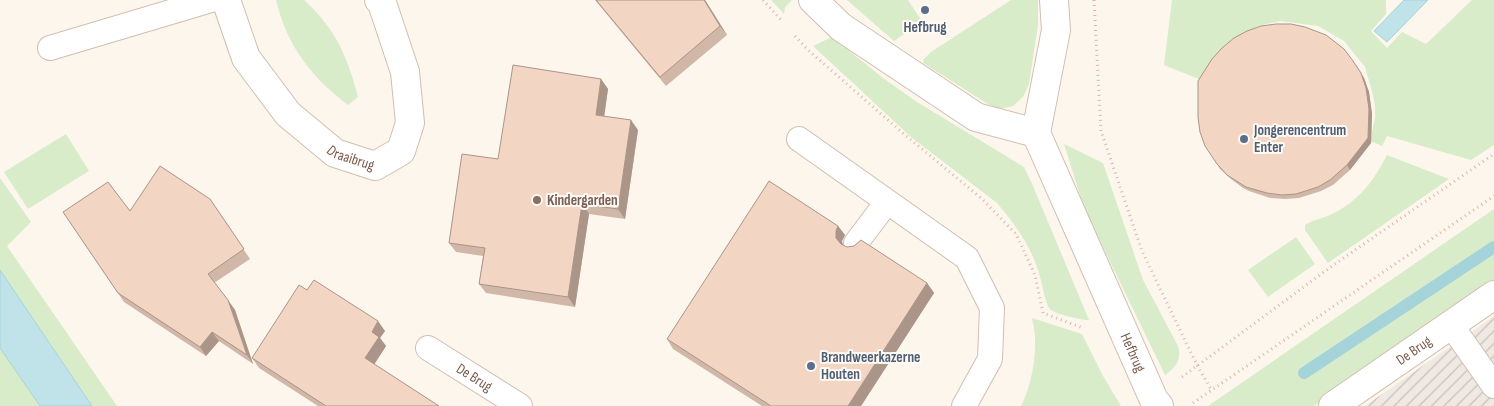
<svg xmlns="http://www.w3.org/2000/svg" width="1494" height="406" viewBox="0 0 1494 406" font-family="'Sofia Sans Condensed',sans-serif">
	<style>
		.industrial { fill: url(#industrial-furrows) }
		.grass { fill: #d8ecc9 }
		.water { fill: #bfe3e8; stroke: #a5d3da }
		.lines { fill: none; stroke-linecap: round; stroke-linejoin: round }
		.stream { stroke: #a5d3da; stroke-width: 12 }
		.lane-casing { stroke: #d1beb0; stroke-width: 26 }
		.street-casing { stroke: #d1beb0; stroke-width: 30 }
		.path { stroke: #d9b8a5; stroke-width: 3; stroke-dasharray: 1 4; stroke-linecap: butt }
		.lane { stroke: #fff; stroke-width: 24 }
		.street { stroke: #fff; stroke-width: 28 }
		.wall { fill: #d1b7a8 }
		.shaded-wall { fill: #aa9588 }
		.building { fill: #f3d5c3; stroke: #aa9588 }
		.service-dot { fill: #5c6f8a; stroke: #fffaf3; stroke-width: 2 }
		.education-dot { fill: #8d6e63; stroke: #fffaf3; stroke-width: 2 }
		.labels { text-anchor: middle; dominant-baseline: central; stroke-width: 4; stroke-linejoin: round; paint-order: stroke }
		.service-label { font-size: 15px; font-weight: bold; fill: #4e5e75; stroke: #fffaf3; text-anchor: start }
		.street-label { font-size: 15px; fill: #7a5c4d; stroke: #fffaf3 }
		.education-label { font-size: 15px; font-weight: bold; fill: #785e54; stroke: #fffaf3; text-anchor: start }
	</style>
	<defs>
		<pattern id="industrial-furrows" width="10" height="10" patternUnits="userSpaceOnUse" patternTransform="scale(1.25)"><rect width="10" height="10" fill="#efe9e4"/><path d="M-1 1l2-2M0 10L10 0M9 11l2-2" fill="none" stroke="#c7c0bb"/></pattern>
	</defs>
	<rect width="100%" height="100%" fill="#fdf6ec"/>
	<path class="industrial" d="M1494,316V406H1365Z"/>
	<g class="grass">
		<path d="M276,0H304C336,29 347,56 358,97L348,105C311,77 287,46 276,0Z"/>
		<path d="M771,0H792L785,7L784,14Z"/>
		<path d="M847,0H908L921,20L917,25L894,41Z"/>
		<path d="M1011,0H1038V25L1029,84L1023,97L1013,106L1000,109L988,104L923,63L924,59L931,52Z"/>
		<path d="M1172,0H1386V14L1371,31L1387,48L1402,32L1426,44L1472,0H1494V145L1471,160L1387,136L1382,146L1370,141L1375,118V106L1373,95L1365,67L1344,41L1318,26L1280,21L1258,26L1236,39L1204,81L1164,65Z"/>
		<path d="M832,37L883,78L917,102L1024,167L1033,186L1089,320H1085C1076,318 1058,315 1051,310C1045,305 1043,285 1040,277C1033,249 1015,224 997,203L911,137L813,46Z"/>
		<path d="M66,134L89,171L28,209L4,172Z"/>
		<path d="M1064,144L1103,163L1143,280L1178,346C1182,360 1176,367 1165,375L1084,208Z"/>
		<path d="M1387,155L1449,179L1328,263L1305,230V225C1314,219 1325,218 1334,213C1360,200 1374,180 1387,155Z"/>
		<path d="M0,178L31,222L7,246L117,406H92L0,270Z"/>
		<path d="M1494,209V284L1314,406H1208Z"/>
		<path d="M1296,237L1315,264L1268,297L1248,270Z"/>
		<path d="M1032,318L1082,334L1103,376L1121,406H1021C1031,387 1036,359 1035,338C1035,331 1033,325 1032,318Z"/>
		<path d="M0,348L40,406H0Z"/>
	</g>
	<g class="water">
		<path d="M1404,0H1428L1387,42L1374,31Z"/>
		<path d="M0,270L92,406H40L0,348Z"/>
	</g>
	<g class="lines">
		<path class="stream" d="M1304,373L1494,247"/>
		<defs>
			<g id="lane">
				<path d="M50,48L211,0"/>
				<path d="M799,139L967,258L992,308L990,359L964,406"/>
				<path d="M856,243L887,202"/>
				<path d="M1451,325L1494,386"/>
				<path id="s1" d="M428,348L520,406"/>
			</g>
			<g id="street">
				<path id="s2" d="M226,0L246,58L288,114L335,153L375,166L401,151L410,123L405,72L382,3L379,0"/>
				<path d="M813,0L841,27L976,117L1036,133"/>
				<path id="s3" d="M1054,0L1056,30L1036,133L1154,400L1159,406"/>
				<path id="s4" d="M1333,406L1494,295"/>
			</g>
		</defs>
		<use href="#lane" class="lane-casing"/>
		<use href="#street" class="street-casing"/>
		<g class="path">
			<path d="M763,0L783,22"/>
			<path d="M1094,0L1101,131L1142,251L1197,365L1212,391"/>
			<path d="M795,36L808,50L904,134L981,198L1016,234L1035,275L1043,313L1083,328"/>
			<path d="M1182,377L1332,266L1494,154"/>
			<path d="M1193,403L1494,196"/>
		</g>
		<use href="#lane" class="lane"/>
		<use href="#street" class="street"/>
	</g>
	<g class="wall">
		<path d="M595,0H705L727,35L666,86Z"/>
		<path d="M1356,65L1364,78L1369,92L1372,114L1371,143L1350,170L1333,185L1321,191L1299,198L1285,199L1270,198L1249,191L1243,188L1231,179L1220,169L1217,164Z"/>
		<path d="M601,79L608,89L604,116L638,130L625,219L589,214L575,307L486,293L479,284L483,256L456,252L449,243L498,159Z"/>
		<path d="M210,199L250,259L214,283L235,310L253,364L219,341L206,356L124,302L63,212L130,211Z"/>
		<path d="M838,226L845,235L842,241L843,245L927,283L934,293L861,406H762L673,349L667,339Z"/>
		<path d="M307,290L385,331L380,338L386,346L374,364L439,406H318L259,368L252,358Z"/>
	</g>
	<g class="shaded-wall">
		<path d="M704,0H705L727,35L720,26Z"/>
		<path d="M1353,61L1364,78L1369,92L1372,114L1371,143L1350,170L1347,165Z"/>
		<path d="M601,79L608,89L603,125L596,115Z"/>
		<path d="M631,120L638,130L625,219L618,209Z"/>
		<path d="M582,204L589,214L575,307L568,297Z"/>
		<path d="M838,226L845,235L842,241L843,248L836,238V231Z"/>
		<path d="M927,283L934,293L861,406H848Z"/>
		<path d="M228,300L235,310L253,364L247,355Z"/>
		<path d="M378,321L385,331L380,338L386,346L372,368L365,358L372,332Z"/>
		<path d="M212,332L219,341L206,356L200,347Z"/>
	</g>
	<g class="building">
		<path d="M596,0H704L720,26L660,77Z"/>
		<path d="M1276,24H1291L1305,27L1326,35L1344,49L1353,61L1361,73L1366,88L1369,109L1368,138L1347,165L1330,180L1318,187L1296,194L1282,195L1267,193L1246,187L1227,175L1217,164L1205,146L1200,132L1198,117V81L1212,59L1222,48L1234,38L1247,31L1261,26Z"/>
		<path d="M513,65L601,79L596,115L631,120L618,209L582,204L568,297L479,284L485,248L449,243L462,154L498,159Z"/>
		<path d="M160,166L210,199L244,249L208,274L228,300L247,355L212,332L200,347L118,293L63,212L108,182L130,211Z"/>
		<path d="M769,181L838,226L836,231V238L841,244L847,247L854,246L861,240L927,283L848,406H771L667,339Z"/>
		<path d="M314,280L378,321L372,332L379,337L365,358L439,406H326L252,358L299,285L307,290Z"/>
	</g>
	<g class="service-dot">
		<circle cx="925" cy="10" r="5"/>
		<circle cx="1244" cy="139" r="5"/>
		<circle cx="811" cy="366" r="5"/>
	</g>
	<circle class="education-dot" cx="537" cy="200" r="5"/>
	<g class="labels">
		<g class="service-label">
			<text x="925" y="27" text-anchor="middle">Hefbrug</text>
			<text x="1254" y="130">Jongerencentrum<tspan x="1254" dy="17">Enter</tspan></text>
			<text x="821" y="357">Brandweerkazerne<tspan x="821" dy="17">Houten</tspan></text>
		</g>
		<g class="street-label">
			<text stroke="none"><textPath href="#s2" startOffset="209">Draaibrug</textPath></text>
			<text stroke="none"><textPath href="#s4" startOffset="98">De Brug</textPath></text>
			<text stroke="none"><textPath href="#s3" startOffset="375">Hefbrug</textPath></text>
			<text stroke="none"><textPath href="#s1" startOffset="55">De Brug</textPath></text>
		</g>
		<g class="education-label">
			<text x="547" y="200">Kindergarden</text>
		</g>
	</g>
</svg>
